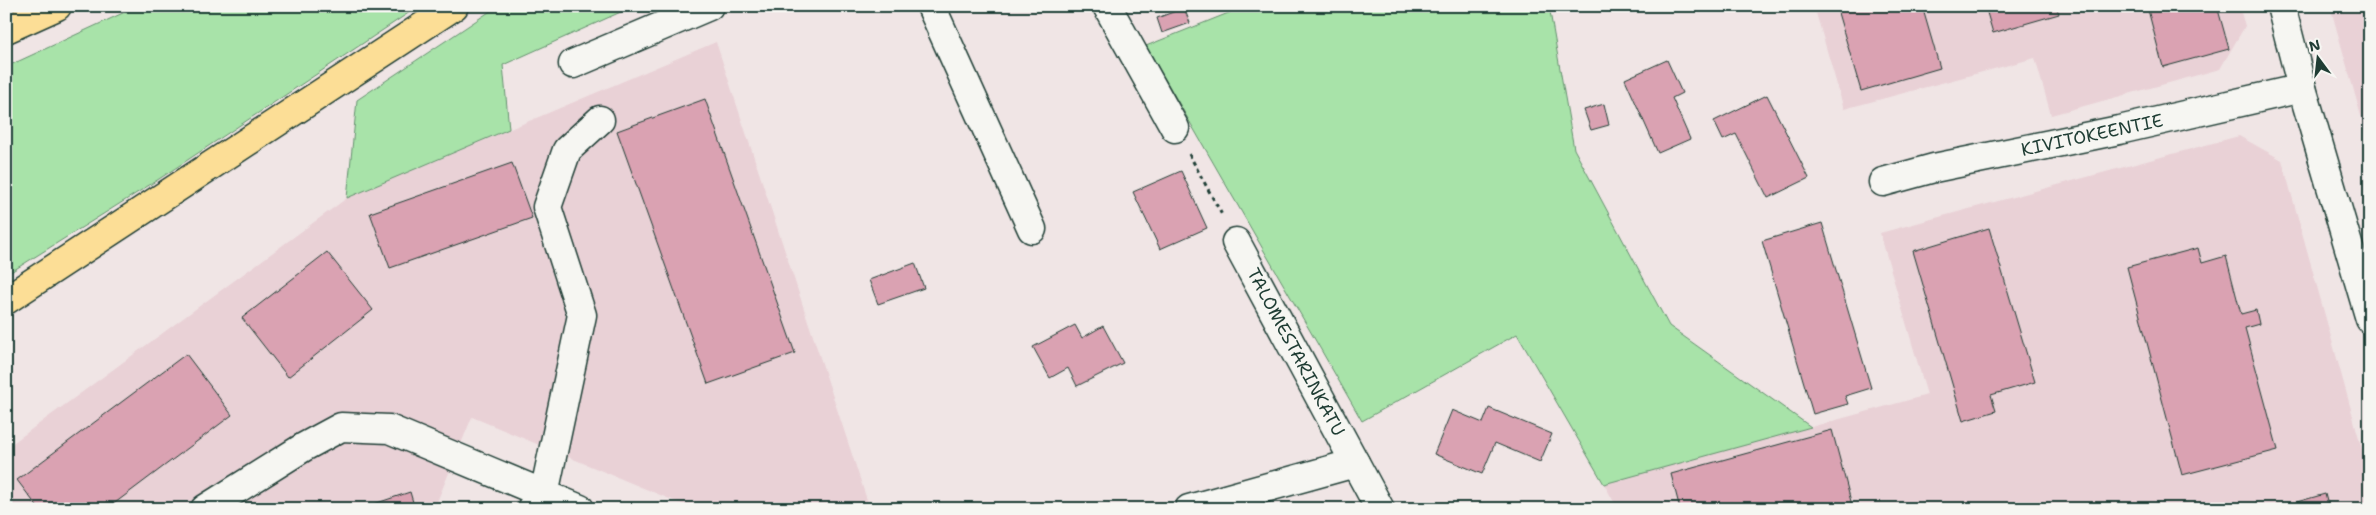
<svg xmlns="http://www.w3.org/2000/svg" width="2376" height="515" viewBox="0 0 2376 515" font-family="'Shantell Sans',sans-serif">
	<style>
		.built { fill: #e9d1d6 }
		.green { fill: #a8e3a9; stroke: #64906e }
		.building { fill: #daa2b2; stroke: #1f3d34 }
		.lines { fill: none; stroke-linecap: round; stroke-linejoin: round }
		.minor-casing { stroke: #1f3d34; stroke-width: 31 }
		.highway-casing { stroke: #1f3d34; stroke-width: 31 }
		.path { stroke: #1f3d34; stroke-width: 3; stroke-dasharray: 4 4; stroke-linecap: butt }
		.minor { stroke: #f6f6f2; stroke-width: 28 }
		.highway { stroke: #fcde96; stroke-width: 28 }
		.labels { text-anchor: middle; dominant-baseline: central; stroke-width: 4; stroke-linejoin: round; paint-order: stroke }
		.street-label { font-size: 18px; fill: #1f3d34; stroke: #f6f6f2 }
	</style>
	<rect width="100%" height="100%" fill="#f0e5e5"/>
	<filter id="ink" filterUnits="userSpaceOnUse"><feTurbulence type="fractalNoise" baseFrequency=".02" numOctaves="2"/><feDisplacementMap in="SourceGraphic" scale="10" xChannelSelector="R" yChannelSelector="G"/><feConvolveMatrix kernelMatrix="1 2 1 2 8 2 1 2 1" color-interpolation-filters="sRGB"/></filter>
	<g filter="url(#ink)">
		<g class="built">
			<path d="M1814,6H2239L2245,26L2220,69L2051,115L2035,58L1844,109Z"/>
			<path d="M2330,6H2370V148Z"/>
			<path d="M716,42L870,509H694L472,417L434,509H6V448L347,198Z"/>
			<path d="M2239,136L2282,160L2370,478V509H1618L1604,484L1927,395L1880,233Z"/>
		</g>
		<g class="green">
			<path d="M138,6H419L159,179L6,275V67Z"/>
			<path d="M498,6H634L503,65L509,129L347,198L357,100Z"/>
			<path d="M1246,6H1549L1574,149L1669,326L1811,427L1604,484L1517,334L1362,421L1146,46Z"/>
		</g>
		<g class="building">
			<path d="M1836,6H1922L1940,68L1861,91Z"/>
			<path d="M1985,6H2056L2059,14L1993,33Z"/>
			<path d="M2147,6H2217L2229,49L2163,67Z"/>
			<path d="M1184,8L1190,23L1162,33L1157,18Z"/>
			<path d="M1667,60L1682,93L1672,98L1690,139L1658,153L1625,79Z"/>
			<path d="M1767,95L1809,178L1768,198L1736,134L1723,140L1714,121Z"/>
			<path d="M705,99L795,353L708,384L617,131Z"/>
			<path d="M1604,104L1609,125L1591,130L1584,110Z"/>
			<path d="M512,163L532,218L390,268L370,213Z"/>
			<path d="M1181,171L1207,228L1160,249L1133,192Z"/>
			<path d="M1822,223L1871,388L1845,396L1848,404L1813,414L1762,241Z"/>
			<path d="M1989,228L2035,382L1991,395L1996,411L1963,421L1913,251Z"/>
			<path d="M2198,248L2202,263L2226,256L2241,314L2256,310L2259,324L2245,328L2278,450L2182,475L2127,267Z"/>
			<path d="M327,252L373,310L288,377L242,318Z"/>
			<path d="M915,263L924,288L878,304L869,280Z"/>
			<path d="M1075,325L1082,338L1103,326L1123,363L1077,386L1068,368L1050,378L1033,347Z"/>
			<path d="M186,354L232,415L107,509H39L17,480Z"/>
			<path d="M1489,408L1552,434L1540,462L1495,443L1482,474L1434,454L1452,410L1483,423Z"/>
			<path d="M1832,430L1853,509H1680L1671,474Z"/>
			<path d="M410,492L415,509H359Z"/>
			<path d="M2325,494L2329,509H2272Z"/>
		</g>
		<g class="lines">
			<defs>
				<g id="minor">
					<path d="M931,6L1032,229"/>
					<path d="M1107,6L1175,128"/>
					<path d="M2281,6L2302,88L2370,319"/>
					<path d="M573,64L709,6"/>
					<path d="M1883,182L1934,168L2119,130L2302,88"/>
					<path d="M1236,242L1380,509"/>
					<path d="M205,509L304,447L341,427L389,429L580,509"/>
					<path d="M531,509L544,494L582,315L547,207L567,150L600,120"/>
					<path d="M1189,509L1355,463"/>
				</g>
				<g id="highway">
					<path d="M6,29L57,6"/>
					<path d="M6,300L454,6"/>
				</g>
			</defs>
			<use href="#minor" class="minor-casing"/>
			<use href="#highway" class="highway-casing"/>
			<path class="path" d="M1189,154L1222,215"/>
			<use href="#minor" class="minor"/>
			<use href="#highway" class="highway"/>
		</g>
	</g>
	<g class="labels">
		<g class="street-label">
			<text transform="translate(2092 135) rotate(-12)">KIVITOKEENTIE</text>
			<text transform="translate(1296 352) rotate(62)">TALOMESTARINKATU</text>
		</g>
	</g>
	<rect width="2376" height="515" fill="none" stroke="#f6f6f2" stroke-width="25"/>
	<rect x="12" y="12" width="2351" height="490" fill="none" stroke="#1f3d34" stroke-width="2" filter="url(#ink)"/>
	<g transform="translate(2318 58) rotate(345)" stroke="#f6f6f2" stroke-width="4" paint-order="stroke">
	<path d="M0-4L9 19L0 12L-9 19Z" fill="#1f3d34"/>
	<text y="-8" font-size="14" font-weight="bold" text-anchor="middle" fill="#1f3d34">N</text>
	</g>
</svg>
